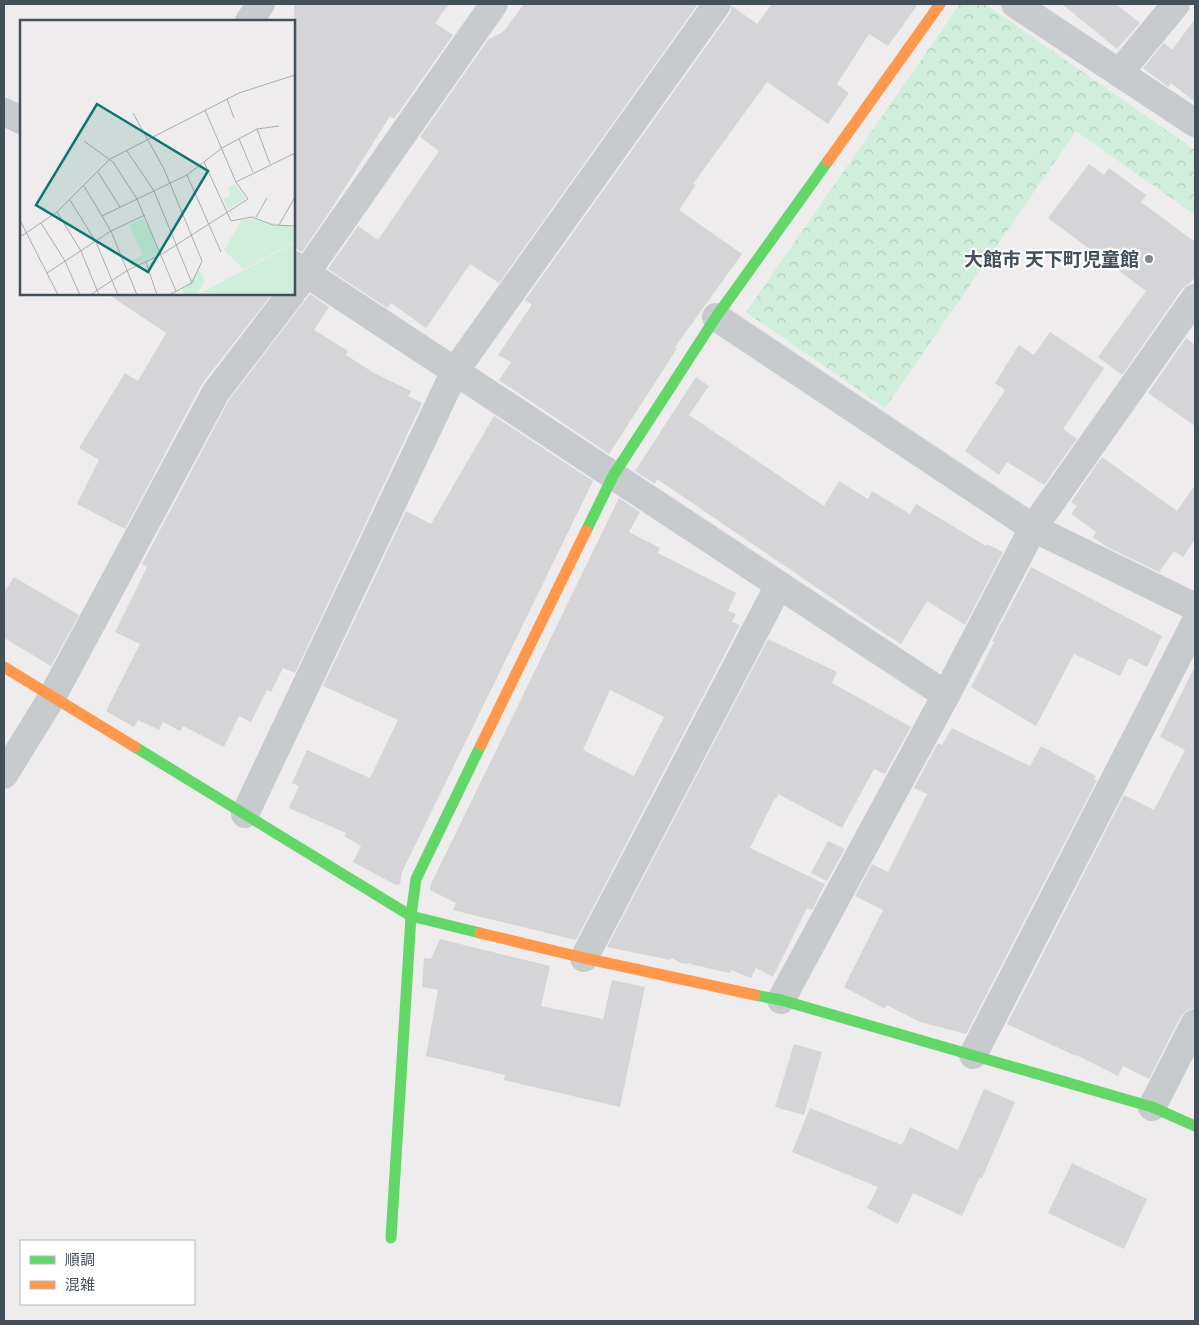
<svg xmlns="http://www.w3.org/2000/svg" width="1199" height="1325" viewBox="0 0 1199 1325" font-family="'PT Sans Narrow','Noto Sans JP',sans-serif">
	<style>
		.forest { fill: url(#forest-crowns) }
		.building { fill: #d5d4d7; fill-rule: evenodd }
		.lines { fill: none; stroke-linecap: round; stroke-linejoin: round }
		.street { stroke: #c8cbcd; stroke-width: 28 }
		.fast { stroke: #63d668; stroke-width: 11 }
		.slow { stroke: #ff974d; stroke-width: 11 }
		.poi-dot { fill: #7f868c; stroke: #fff; stroke-width: 2 }
		.labels { text-anchor: middle; dominant-baseline: central; stroke-width: 4.5; stroke-linejoin: round; paint-order: stroke }
		.poi-label { font-size: 19px; font-weight: bold; fill: #434f59; stroke: #fff; text-anchor: end }
		.inset-road { fill: none; stroke: #aaadb1; stroke-width: 1 }
		.view { fill: #0f766e; fill-opacity: 0.15; stroke: #0f766e; stroke-width: 2.5 }
		.inset-edge { fill: none; stroke: #434f59; stroke-width: 2.5 }
	</style>
	<defs>
		<pattern id="forest-crowns" width="20" height="18" patternUnits="userSpaceOnUse" patternTransform="scale(1.25)"><rect width="20" height="18" fill="#cfeedb"/><path d="M2 6a3 3 0 1 1 6 0M12 15a3 3 0 1 1 6 0" fill="none" stroke="#b3cebe"/></pattern>
	</defs>
	<rect width="100%" height="100%" fill="#eeecec"/>
	<path class="forest" d="M960,4H985L1195,150V215L1076,131L885,408L746,312Z"/>
	<g class="building">
		<path d="M294,4H449L435,23L453,35L394,119L390,116L334,205L302,252L294,248Z"/>
		<path d="M524,4H698L499,283L470,264L426,328L391,303L387,308L328,269L358,226L378,240L439,151L420,137L488,40L504,31Z"/>
		<path d="M772,4H918L888,46L869,34L837,84L849,93L828,124L767,82L693,184L696,185L679,210L742,254L675,347L677,348L669,361L609,454L499,380L511,362L498,355L531,306V304L525,300L730,13L732,6L757,24Z"/>
		<path d="M1062,4H1116L1140,23L1117,49Z"/>
		<path d="M1195,19V102L1171,83L1168,87L1143,68L1164,43L1172,50Z"/>
		<path d="M1089,164L1104,175L1109,168L1146,195L1141,202L1195,242V277L1190,283L1182,289L1122,375L1098,357L1146,291L1048,218Z"/>
		<path d="M108,294H272L202,384L125,529L77,504L99,460L79,448L125,373L138,381L166,333Z"/>
		<path d="M310,294L329,307L314,330L348,351L346,355L374,373L411,391L408,396L422,403L295,673L283,668L271,692L267,690L251,722L239,716L224,747L183,726L180,731L163,722L159,730L138,720L134,727L106,711L140,644L115,632L147,567L142,564L229,400Z"/>
		<path d="M1050,332L1104,368L1063,429L1077,439L1044,485L1007,462L999,475L965,451L1005,390L995,383L1019,345L1034,355Z"/>
		<path d="M1186,338L1195,345V426L1148,393Z"/>
		<path d="M696,377L709,386L689,415L824,506L839,481L868,499L872,491L910,514L916,504L986,546L987,544L1003,552L965,625L927,601L901,644L876,628L657,479L655,484L635,471Z"/>
		<path d="M494,416L593,481L402,872L400,884L396,885L353,862L361,846L344,836L346,833L289,808L299,786L292,783L307,750L370,778L398,720L323,686L406,511L431,524Z"/>
		<path d="M1102,457L1177,511L1195,485V539L1183,557L1174,551L1159,572L1105,546L1093,537L1096,532L1071,514L1077,506L1071,502Z"/>
		<path d="M619,498L640,512L629,532L660,548L658,553L736,593L728,611L736,614L732,622L740,625L576,940L453,910L456,903L430,890L431,884ZM610,690L664,717L634,776L583,750Z"/>
		<path d="M1031,567L1162,636L1147,667L1129,658L1120,676L1074,654L1036,726L971,687L994,642L992,641Z"/>
		<path d="M14,577L79,615L51,666L4,638V593Z"/>
		<path d="M768,639L837,672L832,683L911,727L885,774L874,769L842,828L778,794L777,798H775L750,848L825,884L812,910L807,908L773,977L756,968L751,978L731,970L730,973L694,965L689,963L688,964L681,963L672,958L670,960L607,947Z"/>
		<path d="M1195,666V1008L1187,1010L1181,1016L1149,1079L1123,1066L1118,1076L1076,1055V1056L1007,1024L1124,795L1154,810L1185,750L1160,737Z"/>
		<path d="M952,728L1030,766L1041,746L1096,776L1094,779L1097,780L966,1034L920,1022L887,1005L885,1009L844,987L883,910L855,896L872,864L888,872L927,794L914,788L938,743L942,745Z"/>
		<path d="M828,841L845,849L827,881L811,873Z"/>
		<path d="M440,939L550,966L541,1006L603,1019L612,980L645,987L620,1107L504,1080L505,1075L426,1056L438,990L422,987L424,958L431,959Z"/>
		<path d="M794,1044L822,1052L804,1115L775,1107Z"/>
		<path d="M984,1089L1015,1102L982,1178L980,1177L962,1216L913,1193L898,1224L867,1208L878,1187L792,1152L810,1108L902,1145L910,1127L958,1150Z"/>
		<path d="M1072,1163L1147,1199L1124,1249L1048,1213Z"/>
	</g>
	<g class="lines">
		<g class="street">
			<path d="M1015,4L1195,123"/>
			<path d="M249,21L261,4"/>
			<path d="M1119,73L1176,4"/>
			<path d="M4,112L21,120"/>
			<path d="M294,265L946,695"/>
			<path d="M296,287L494,4"/>
			<path d="M716,317L1033,528L1195,607"/>
			<path d="M4,775L52,697L216,392L291,294"/>
			<path d="M245,814L455,371L717,4"/>
			<path d="M584,958L779,585"/>
			<path d="M781,1000L946,695L1033,528L1195,298"/>
			<path d="M973,1055L1195,623"/>
			<path d="M1152,1107L1195,1023"/>
		</g>
		<g class="fast">
			<path d="M586,531L613,476L716,317L828,161"/>
			<path d="M135,747L411,916L480,933"/>
			<path d="M755,995L781,1000L1152,1107L1195,1126"/>
			<path d="M391,1238L411,916L416,879L481,745"/>
		</g>
		<g class="slow">
			<path d="M828,161L940,4"/>
			<path d="M4,667L135,747"/>
			<path d="M481,745L586,531"/>
			<path d="M480,933L584,958L755,995"/>
		</g>
	</g>
	<circle class="poi-dot" cx="1149" cy="259" r="5"/>
	<g class="labels">
		<g class="poi-label">
			<text x="1139" y="259">大館市 天下町児童館</text>
		</g>
	</g>
	<g transform="translate(20 20)">
		<rect width="275" height="275" fill="#eeecec"/>
		<path d="M234,199L275,208V222L223,249L204,230L222,200ZM179,250L185,261L177,274L165,275L162,270Z" fill="#cfeedb"/>
		<path d="M215,164L225,179L208,189L203,179L211,175L208,168ZM124,198L140,233L110,247L108,242L123,235L109,205ZM275,223V275H177Z" fill="#cfeedb"/>
		<path class="inset-road" d="M207,79L214,98M113,93L144,149L182,241L172,263L149,275M237,109L259,106M219,119L233,152M64,121L93,142L117,179L156,271M107,131L134,171L172,263M184,142L211,201L232,197L253,205L275,206M78,152L100,187M167,155L201,232M216,162L275,133M64,166L91,211L117,275M50,180L76,222L98,275M37,192L61,231L79,275M82,196L167,155L202,128L237,109L250,144M236,197L247,178M0,200L38,275M21,203L45,241L60,275M259,205L275,177M0,217L37,192L90,139L219,73L275,55M126,242L137,275M27,253L91,211L125,195M70,275L108,250L142,234L228,179L216,162L185,90"/>
		<path class="view" d="M77,84L188,151L128,252L16,185Z"/>
		<rect width="275" height="275" class="inset-edge"/>
	</g>
	<rect width="1199" height="1325" fill="none" stroke="#434f59" stroke-width="10"/>
	<rect x="20" y="1240" width="175" height="65" fill="#ffffff" stroke="#b4b9bd"/>
	<rect x="30" y="1256" width="25" height="8" fill="#63d668" stroke="#b4b9bd"/>
	<text x="65" y="1265" font-size="15" fill="#434f59">順調</text>
	<rect x="30" y="1281" width="25" height="8" fill="#ff974d" stroke="#b4b9bd"/>
	<text x="65" y="1290" font-size="15" fill="#434f59">混雑</text>
</svg>
